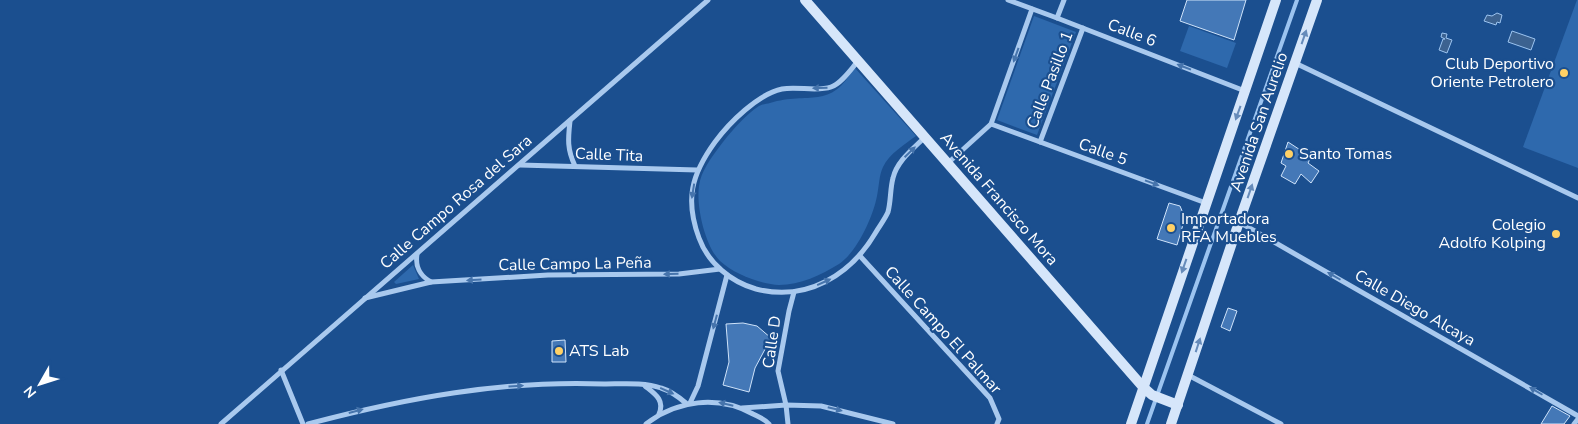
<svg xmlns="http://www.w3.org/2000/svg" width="1578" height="424" viewBox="0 0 1578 424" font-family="'Nunito Sans',sans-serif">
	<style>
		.green { fill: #2e69ad }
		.water { fill: #3c6290; stroke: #9cc4f0 }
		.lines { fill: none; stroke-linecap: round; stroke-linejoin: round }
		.stream { stroke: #9cc4f0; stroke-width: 4 }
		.building { fill: #4478b7; stroke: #cfe3fa }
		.street { stroke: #a9c9ee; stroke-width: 5 }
		.secondary { stroke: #d6e6fa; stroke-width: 10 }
		.oneway { fill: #668bba }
		.oneway2 { fill: #4674ac }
		.poi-dot { fill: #ffd166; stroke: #1b4f8f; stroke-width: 2 }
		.labels { text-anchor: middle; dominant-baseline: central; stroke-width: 4.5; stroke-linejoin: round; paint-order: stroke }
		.street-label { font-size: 16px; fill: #fff; stroke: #1b4f8f }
		.poi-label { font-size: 16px; fill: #fff; stroke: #1b4f8f; text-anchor: start }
	</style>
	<rect width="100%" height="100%" fill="#1b4f8f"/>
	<g class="green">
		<path d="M1577,0H1578V168L1523,147Z"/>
		<path d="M1034,16L1076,32L1037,135L997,120Z"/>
		<path d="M1189,26L1236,43L1227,68L1180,51Z"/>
		<path d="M854,67L916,136C905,144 889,154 883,167C879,175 879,187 877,196C873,217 857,252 839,264C821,275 800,285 779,285C760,284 734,274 720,261C705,246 696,206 699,186C701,171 711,158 720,146C729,134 746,114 759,106C762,104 767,104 770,103C809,91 831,111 854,67Z"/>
		<path d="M413,265L419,279L396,284L394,282Z"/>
	</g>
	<g class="water">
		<path d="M1497,13L1502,15L1500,23L1497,22L1496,25L1484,21L1487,15L1492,16Z"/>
		<path d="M1512,31L1535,39L1531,50L1508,42Z"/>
		<path d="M1442,33L1447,34L1446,38L1452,40L1447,53L1439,50L1443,39H1445L1441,37Z"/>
	</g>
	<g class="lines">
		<path class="stream" d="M1147,424L1297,0"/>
	</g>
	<g class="building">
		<path d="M1187,0H1246L1234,40L1180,21Z"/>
		<path d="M1288,142L1311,157L1308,163L1319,171L1311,183L1301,174L1295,184L1281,176L1286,166L1281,163Z"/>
		<path d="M1169,203L1180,206L1185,218L1177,245L1157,239Z"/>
		<path d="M1228,308L1237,311L1230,331L1221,327Z"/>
		<path d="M743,323L757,326L771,338L755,368L749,392L723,385L729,362L726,324Z"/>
		<path d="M565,340L566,362H552V341Z"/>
		<path d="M1552,406L1570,416L1564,424H1541Z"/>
	</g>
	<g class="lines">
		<g class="street">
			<path d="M1008,0L1057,18L1245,91"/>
			<path d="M1057,18L1064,0"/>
			<path d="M858,61C851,69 842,83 831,87C817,92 797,86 782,89C758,94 729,123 715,142C691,175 685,200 699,238C708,263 731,282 756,289C807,302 851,275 876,232C880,225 885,219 888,212C891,201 890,189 893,178C897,161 913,149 925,137"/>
			<path d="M1295,63L1578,198"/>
			<path d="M570,121C568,139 567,149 575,166"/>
			<path d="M991,124L1206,203"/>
			<path d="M1040,142L1083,28"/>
			<path d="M948,163L991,124L1032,9"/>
			<path d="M520,165L697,170"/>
			<path d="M1239,222L1578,416"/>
			<path d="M417,254C415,266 420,276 431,282"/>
			<path d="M860,256L990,398L999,419L997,424"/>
			<path d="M365,298L431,282L548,275L679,274L720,269"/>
			<path d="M281,370L303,424"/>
			<path d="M1188,375L1281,424"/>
			<path d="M645,386C655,394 665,400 659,414"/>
			<path d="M690,403L698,386L727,275"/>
			<path d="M742,408L786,405L821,406L893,424"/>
			<path d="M221,424L708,0"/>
			<path d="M308,424C406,398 503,380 604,384C622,384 644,382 661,388C671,391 679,397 687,404"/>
			<path d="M646,424C677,400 718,395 753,414C759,417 765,419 769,424"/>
			<path d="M788,424L786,405L778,371L789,311L794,292"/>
			<path d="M1574,424L1578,419"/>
		</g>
		<g class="secondary">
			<path d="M805,0L1143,387L1152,395L1178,405"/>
			<path d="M1131,424L1276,0"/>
			<path d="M1171,424L1239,222L1317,0"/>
		</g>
	</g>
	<defs><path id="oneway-solid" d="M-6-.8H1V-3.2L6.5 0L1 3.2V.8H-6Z" transform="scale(1.25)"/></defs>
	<g class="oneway">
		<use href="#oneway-solid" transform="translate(1304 37) rotate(-71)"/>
		<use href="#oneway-solid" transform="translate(1238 113) rotate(110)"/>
		<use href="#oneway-solid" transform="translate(1250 191) rotate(-71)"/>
		<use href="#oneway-solid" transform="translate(1184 266) rotate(109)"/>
		<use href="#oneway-solid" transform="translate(1198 345) rotate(-72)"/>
	</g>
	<g class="oneway2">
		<use href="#oneway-solid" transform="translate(1016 55) rotate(110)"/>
		<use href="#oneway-solid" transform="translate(1184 67) rotate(-159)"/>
		<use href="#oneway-solid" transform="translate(820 88) rotate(178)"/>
		<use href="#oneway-solid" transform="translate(910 152) rotate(-44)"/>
		<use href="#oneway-solid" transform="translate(1152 183) rotate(20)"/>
		<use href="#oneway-solid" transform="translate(693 191) rotate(99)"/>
		<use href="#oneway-solid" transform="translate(671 274) rotate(179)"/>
		<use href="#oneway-solid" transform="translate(1334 276) rotate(-150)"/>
		<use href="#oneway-solid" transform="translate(474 280) rotate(177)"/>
		<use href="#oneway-solid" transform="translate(824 282) rotate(-24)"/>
		<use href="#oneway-solid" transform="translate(715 322) rotate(105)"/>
		<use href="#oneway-solid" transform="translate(516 386) rotate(-3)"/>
		<use href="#oneway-solid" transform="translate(667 391) rotate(24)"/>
		<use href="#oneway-solid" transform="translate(1536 391) rotate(-150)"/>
		<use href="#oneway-solid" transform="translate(726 404) rotate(-167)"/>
		<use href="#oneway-solid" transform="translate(835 409) rotate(14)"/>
		<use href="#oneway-solid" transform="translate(356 411) rotate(-15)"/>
	</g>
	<g class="poi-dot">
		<circle cx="1564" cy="73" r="5"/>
		<circle cx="1289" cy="154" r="5"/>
		<circle cx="1171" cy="228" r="5"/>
		<circle cx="1556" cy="234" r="5"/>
		<circle cx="559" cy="351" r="5"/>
	</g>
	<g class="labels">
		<g class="street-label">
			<text transform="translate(1132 33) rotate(21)">Calle 6</text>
			<text transform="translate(1050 80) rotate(-69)">Calle Pasillo 1</text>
			<text transform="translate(1259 122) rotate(-71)">Avenida San Aurelio</text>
			<text transform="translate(1103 152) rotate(20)">Calle 5</text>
			<text transform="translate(609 155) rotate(2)">Calle Tita</text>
			<text transform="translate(999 199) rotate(49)">Avenida Francisco Mora</text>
			<text transform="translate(456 202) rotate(-41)">Calle Campo Rosa del Sara</text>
			<text transform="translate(575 264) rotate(-1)">Calle Campo La Peña</text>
			<text transform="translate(1415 308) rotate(30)">Calle Diego Alcaya</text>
			<text transform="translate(943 330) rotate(48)">Calle Campo El Palmar</text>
			<text transform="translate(772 342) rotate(-82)">Calle D</text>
		</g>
		<g class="poi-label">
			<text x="1554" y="64" text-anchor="end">Club Deportivo<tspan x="1554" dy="18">Oriente Petrolero</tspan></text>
			<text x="1299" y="154">Santo Tomas</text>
			<text x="1181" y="219">Importadora<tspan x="1181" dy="18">RFA Muebles</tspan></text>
			<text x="1546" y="225" text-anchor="end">Colegio<tspan x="1546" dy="18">Adolfo Kolping</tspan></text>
			<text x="569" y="351">ATS Lab</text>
		</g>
	</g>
	<g transform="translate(40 384) rotate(231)" stroke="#1b4f8f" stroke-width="4" paint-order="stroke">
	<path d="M0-4L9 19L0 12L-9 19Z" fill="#ffffff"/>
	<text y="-8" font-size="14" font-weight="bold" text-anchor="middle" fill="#ffffff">N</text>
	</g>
</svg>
